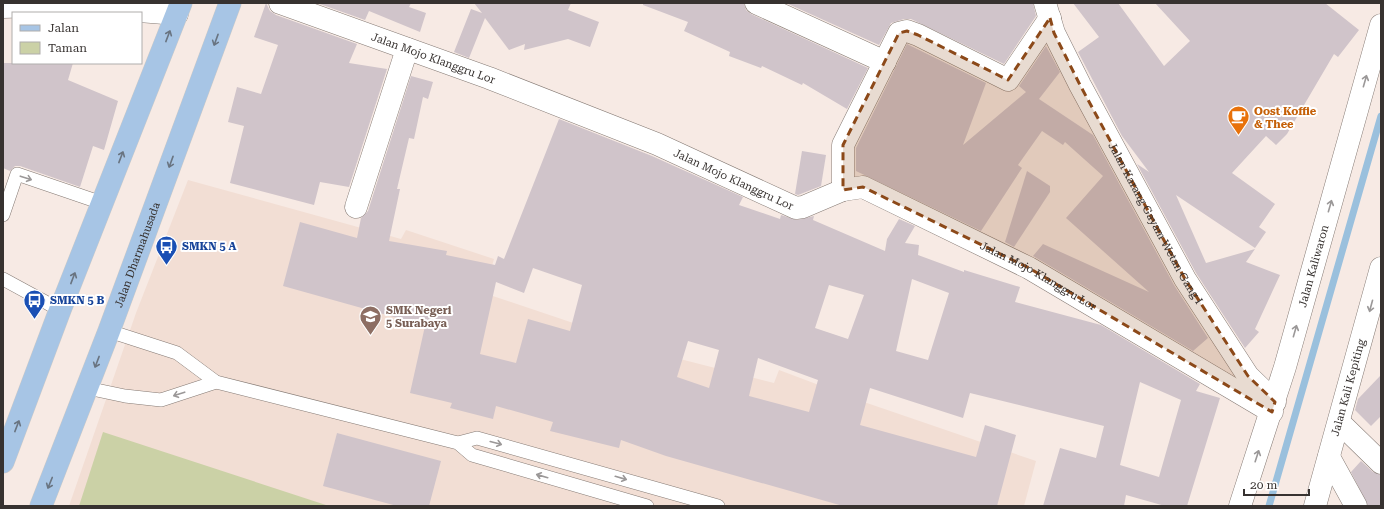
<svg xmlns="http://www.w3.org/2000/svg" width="1384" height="509" viewBox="0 0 1384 509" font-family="'Roboto Serif',serif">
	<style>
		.built { fill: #f2ded4 }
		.green { fill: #cbd1a6 }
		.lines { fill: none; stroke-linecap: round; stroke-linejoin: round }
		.stream { stroke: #9ac0dd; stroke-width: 7 }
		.building { fill: #d0c4ca; fill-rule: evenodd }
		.lane-casing { stroke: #857a74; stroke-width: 14 }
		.street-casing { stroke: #857a74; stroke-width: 23 }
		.secondary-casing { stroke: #857a74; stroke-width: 23 }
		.primary-casing { stroke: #cbcac9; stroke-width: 23 }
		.lane { stroke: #fff; stroke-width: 13 }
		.street { stroke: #fff; stroke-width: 22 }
		.secondary { stroke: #fff; stroke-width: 22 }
		.primary { stroke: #a7c5e5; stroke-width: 22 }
		.oneway { stroke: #697481 }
		.oneway2 { stroke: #9b9898 }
		.marked { fill: #8c4919; fill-opacity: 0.2; stroke: #8c4919; stroke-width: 3; stroke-dasharray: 8 5; stroke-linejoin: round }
		.labels { text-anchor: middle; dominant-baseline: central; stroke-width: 4; stroke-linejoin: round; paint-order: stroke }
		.street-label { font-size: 11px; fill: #373230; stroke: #fff }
		.food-label { font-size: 11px; font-weight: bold; fill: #c56008; stroke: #fff; text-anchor: start }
		.transit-label { font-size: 11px; font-weight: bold; fill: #164399; stroke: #fff; text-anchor: start }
		.education-label { font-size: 11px; font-weight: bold; fill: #785e54; stroke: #fff; text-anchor: start }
	</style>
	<rect width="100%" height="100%" fill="#f7eae4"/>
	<path class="built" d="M188,180L401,239L406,230L494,259L484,293L680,359L774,383L779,370L864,402L1036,461L1024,506H69L136,313Z"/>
	<path class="green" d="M103,432L329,506H79Z"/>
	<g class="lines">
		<path class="stream" d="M1269,506L1381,116"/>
	</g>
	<g class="building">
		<path d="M266,3L270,11L276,15L357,44L349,63L387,69L349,187L320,182L314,205L230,183L244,126L228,122L237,87L261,94L278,45L254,37Z"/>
		<path d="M317,3H411L409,7L426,13L420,32L369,11L365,20Z"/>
		<path d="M474,3H571L568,10L599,22L590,47L568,39L524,50L525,44L509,50L485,18L469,58L454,52L471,9L482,13Z"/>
		<path d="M643,3H744L746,10L751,14L868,68L847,109L803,83L802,85L762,66L761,68L729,56L730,52L684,31L688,22L643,5Z"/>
		<path d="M786,3H1033L1036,16L1004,64L911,19H904L891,23L879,45Z"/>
		<path d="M1073,3H1118L1164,66L1190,41L1155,3H1325L1359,30L1338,57L1334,54L1287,134L1276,145L1266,136L1232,173L1275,204L1259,227L1266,232L1255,248L1176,195L1206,263L1255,249L1246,262L1280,275L1255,329L1259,332L1245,348L1196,273L1137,164L1149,172L1122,136L1078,52L1099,37Z"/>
		<path d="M907,44L986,83L963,145L1026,92L1019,86L1046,46L1060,72L1039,99L1093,135L1174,285L1208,338L1193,351L1033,256L1043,244L1149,292L1066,218L1103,176L1065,142L1063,145L1042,131L1018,165L1022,168L981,231L856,171V148Z"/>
		<path d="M3,63H73L68,80L118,101L104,150L93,146L80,187L20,166H15L10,171L3,168Z"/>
		<path d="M411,76L433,82L428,99L423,97L414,139L409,138L397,189H400L389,241L447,251L446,255L495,265L498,256L504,259L559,119L652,156L743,197L739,205L780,219L781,215L797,220L814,216L813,220L885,251L887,239L899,219L915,226L905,243L919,245L918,255L964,272V270L1020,287L1015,302L1101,325L1200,384L1196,391L1220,398L1187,506H1165L1126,495L1124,506H1043L1060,448L1096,458L1104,426L970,393L963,418L870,388L860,425L976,457L985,425L1016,435L997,506H843L666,456L621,440L619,448L550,431L553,422L496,406L493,419L450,408L452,403L410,393L425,326L401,321V319L283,286L300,222L357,238L361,218L368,211ZM533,268L582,285L570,331L528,319L516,363L480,354L496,282L524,293ZM912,279L949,293L928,360L896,351ZM829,285L864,295L848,339L815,328ZM688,341L719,350L709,388L677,377ZM758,358L818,380L809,412L749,396ZM1140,382L1181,400L1159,477L1120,465Z"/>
		<path d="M802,151L826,155L821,186L798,195L795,194Z"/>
		<path d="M1027,171L1050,186V192L1014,247L1005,242Z"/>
		<path d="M1381,375V416L1371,426L1355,410L1358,399Z"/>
		<path d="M337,433L441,461L429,506H397L323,486Z"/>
		<path d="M1361,461L1373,472L1381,475V506H1368L1351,472Z"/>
	</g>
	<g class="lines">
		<defs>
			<g id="lane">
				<path d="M3,215L17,174L102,203"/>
				<path d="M3,279L60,310"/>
				<path d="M109,331L177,353L216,382L458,443L472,455L647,506"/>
				<path d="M87,388L125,396L161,400L216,382"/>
				<path d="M458,443L477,438L718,506"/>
			</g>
			<g id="street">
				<path id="s1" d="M280,3L489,78L657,144L796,208L803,207L843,190L863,187L1029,268L1272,412"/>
				<path d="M756,3L885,62"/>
				<path id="s2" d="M1045,3L1054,33L1080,85L1185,279L1248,376L1275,402"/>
				<path d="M3,7L99,4L139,11L177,14"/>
				<path d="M843,190V145L899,33L907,31L918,35L1008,80L1050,18"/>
				<path d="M356,207L407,49"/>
				<path d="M1339,422L1381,463"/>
				<path d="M1329,457L1356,506"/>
			</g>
			<g id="secondary">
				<path id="s3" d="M1240,506L1285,367L1381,25"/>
				<path id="s4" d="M1315,506L1381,268"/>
			</g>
			<g id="primary">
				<path d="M3,462L60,310L181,3"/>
				<path id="s5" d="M41,506L109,331L230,3"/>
			</g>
		</defs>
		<use href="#lane" class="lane-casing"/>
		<use href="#street" class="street-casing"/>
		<use href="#secondary" class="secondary-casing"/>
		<use href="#primary" class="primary-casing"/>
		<use href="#lane" class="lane"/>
		<use href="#street" class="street"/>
		<use href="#secondary" class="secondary"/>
		<use href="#primary" class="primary"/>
	</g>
	<defs><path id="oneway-shaft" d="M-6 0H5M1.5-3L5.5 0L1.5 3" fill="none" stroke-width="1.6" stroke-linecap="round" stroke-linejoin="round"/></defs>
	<g class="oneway">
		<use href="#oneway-shaft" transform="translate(168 36) rotate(-69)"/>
		<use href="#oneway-shaft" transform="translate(216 40) rotate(110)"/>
		<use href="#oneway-shaft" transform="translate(121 157) rotate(-69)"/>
		<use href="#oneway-shaft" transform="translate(171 162) rotate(110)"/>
		<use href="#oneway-shaft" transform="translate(73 278) rotate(-69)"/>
		<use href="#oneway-shaft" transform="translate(97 362) rotate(111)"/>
		<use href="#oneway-shaft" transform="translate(17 426) rotate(-69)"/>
		<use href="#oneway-shaft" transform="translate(50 483) rotate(112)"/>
	</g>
	<g class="oneway2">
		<use href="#oneway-shaft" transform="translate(1365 81) rotate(-74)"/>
		<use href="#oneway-shaft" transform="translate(26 178) rotate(18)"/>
		<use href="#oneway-shaft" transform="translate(1330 206) rotate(-74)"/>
		<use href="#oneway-shaft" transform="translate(1371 306) rotate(105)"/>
		<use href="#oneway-shaft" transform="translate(1295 331) rotate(-74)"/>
		<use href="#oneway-shaft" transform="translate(179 394) rotate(162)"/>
		<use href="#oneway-shaft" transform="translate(496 443) rotate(15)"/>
		<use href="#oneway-shaft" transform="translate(1257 456) rotate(-72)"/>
		<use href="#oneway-shaft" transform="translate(542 476) rotate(-164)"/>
		<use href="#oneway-shaft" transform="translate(621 478) rotate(16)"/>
	</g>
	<path class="marked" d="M1050,18L1054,33L1080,85L1185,279L1248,376L1275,402L1272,412L1029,268L863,187L843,190V145L899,33L907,31L918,35L1008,80Z"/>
	<defs>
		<symbol id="cafe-pin" viewBox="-11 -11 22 30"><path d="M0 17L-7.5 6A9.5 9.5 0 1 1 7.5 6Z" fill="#e8710a" stroke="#fff"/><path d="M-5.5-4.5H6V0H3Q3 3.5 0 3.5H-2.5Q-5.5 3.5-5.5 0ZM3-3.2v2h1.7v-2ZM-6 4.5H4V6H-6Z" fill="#fff"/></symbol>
		<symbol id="bus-pin" viewBox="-11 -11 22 30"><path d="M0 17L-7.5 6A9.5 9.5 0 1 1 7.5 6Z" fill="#1a4fb4" stroke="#fff"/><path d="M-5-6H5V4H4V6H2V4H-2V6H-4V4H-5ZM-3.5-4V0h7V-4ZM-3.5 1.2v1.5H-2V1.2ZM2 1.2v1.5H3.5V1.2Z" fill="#fff"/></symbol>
		<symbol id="school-pin" viewBox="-11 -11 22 30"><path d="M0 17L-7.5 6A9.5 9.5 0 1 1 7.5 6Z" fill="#8d6e63" stroke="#fff"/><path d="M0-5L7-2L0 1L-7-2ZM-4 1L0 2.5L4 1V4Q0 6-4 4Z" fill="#fff"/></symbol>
	</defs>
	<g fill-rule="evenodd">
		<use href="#cafe-pin" x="1226" y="104" width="25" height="34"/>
		<use href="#bus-pin" x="154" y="234" width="25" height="34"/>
		<use href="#bus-pin" x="22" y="288" width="25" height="34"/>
		<use href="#school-pin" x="358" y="304" width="25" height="34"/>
	</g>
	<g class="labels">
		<g class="street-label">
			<text stroke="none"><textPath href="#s1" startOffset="163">Jalan Mojo Klanggru Lor</textPath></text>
			<text stroke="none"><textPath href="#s1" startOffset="487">Jalan Mojo Klanggru Lor</textPath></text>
			<text stroke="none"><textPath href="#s2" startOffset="247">Jalan Karang Gayam Wetan Gang I</textPath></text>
			<text stroke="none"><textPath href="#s5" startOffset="269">Jalan Dharmahusada</textPath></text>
			<text stroke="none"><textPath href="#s3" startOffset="251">Jalan Kaliwaron</textPath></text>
			<text stroke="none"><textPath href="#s1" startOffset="823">Jalan Mojo Klanggru Lor</textPath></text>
			<text stroke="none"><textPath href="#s4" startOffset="123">Jalan Kali Kepiting</textPath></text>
		</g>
		<g class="food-label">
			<text x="1254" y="111">Oost Koffie<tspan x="1254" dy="13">&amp; Thee</tspan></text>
		</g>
		<g class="transit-label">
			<text x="182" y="246">SMKN 5 A</text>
			<text x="50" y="300">SMKN 5 B</text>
		</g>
		<g class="education-label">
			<text x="386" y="310">SMK Negeri<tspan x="386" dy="13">5 Surabaya</tspan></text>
		</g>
	</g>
	<rect width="1384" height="509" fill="none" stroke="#373230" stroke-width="8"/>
	<rect x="12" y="12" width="130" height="52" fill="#ffffff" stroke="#afadac"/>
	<rect x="20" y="25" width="20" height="6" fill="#a7c5e5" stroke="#afadac"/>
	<text x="48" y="32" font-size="12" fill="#373230">Jalan</text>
	<rect x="20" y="42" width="20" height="12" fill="#cbd1a6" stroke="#afadac"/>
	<text x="48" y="52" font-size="12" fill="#373230">Taman</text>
	<path d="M1244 489v6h65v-6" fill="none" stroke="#373230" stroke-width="2"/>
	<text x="1250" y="489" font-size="12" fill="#373230" stroke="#ffffff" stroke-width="3" paint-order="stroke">20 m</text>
</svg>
